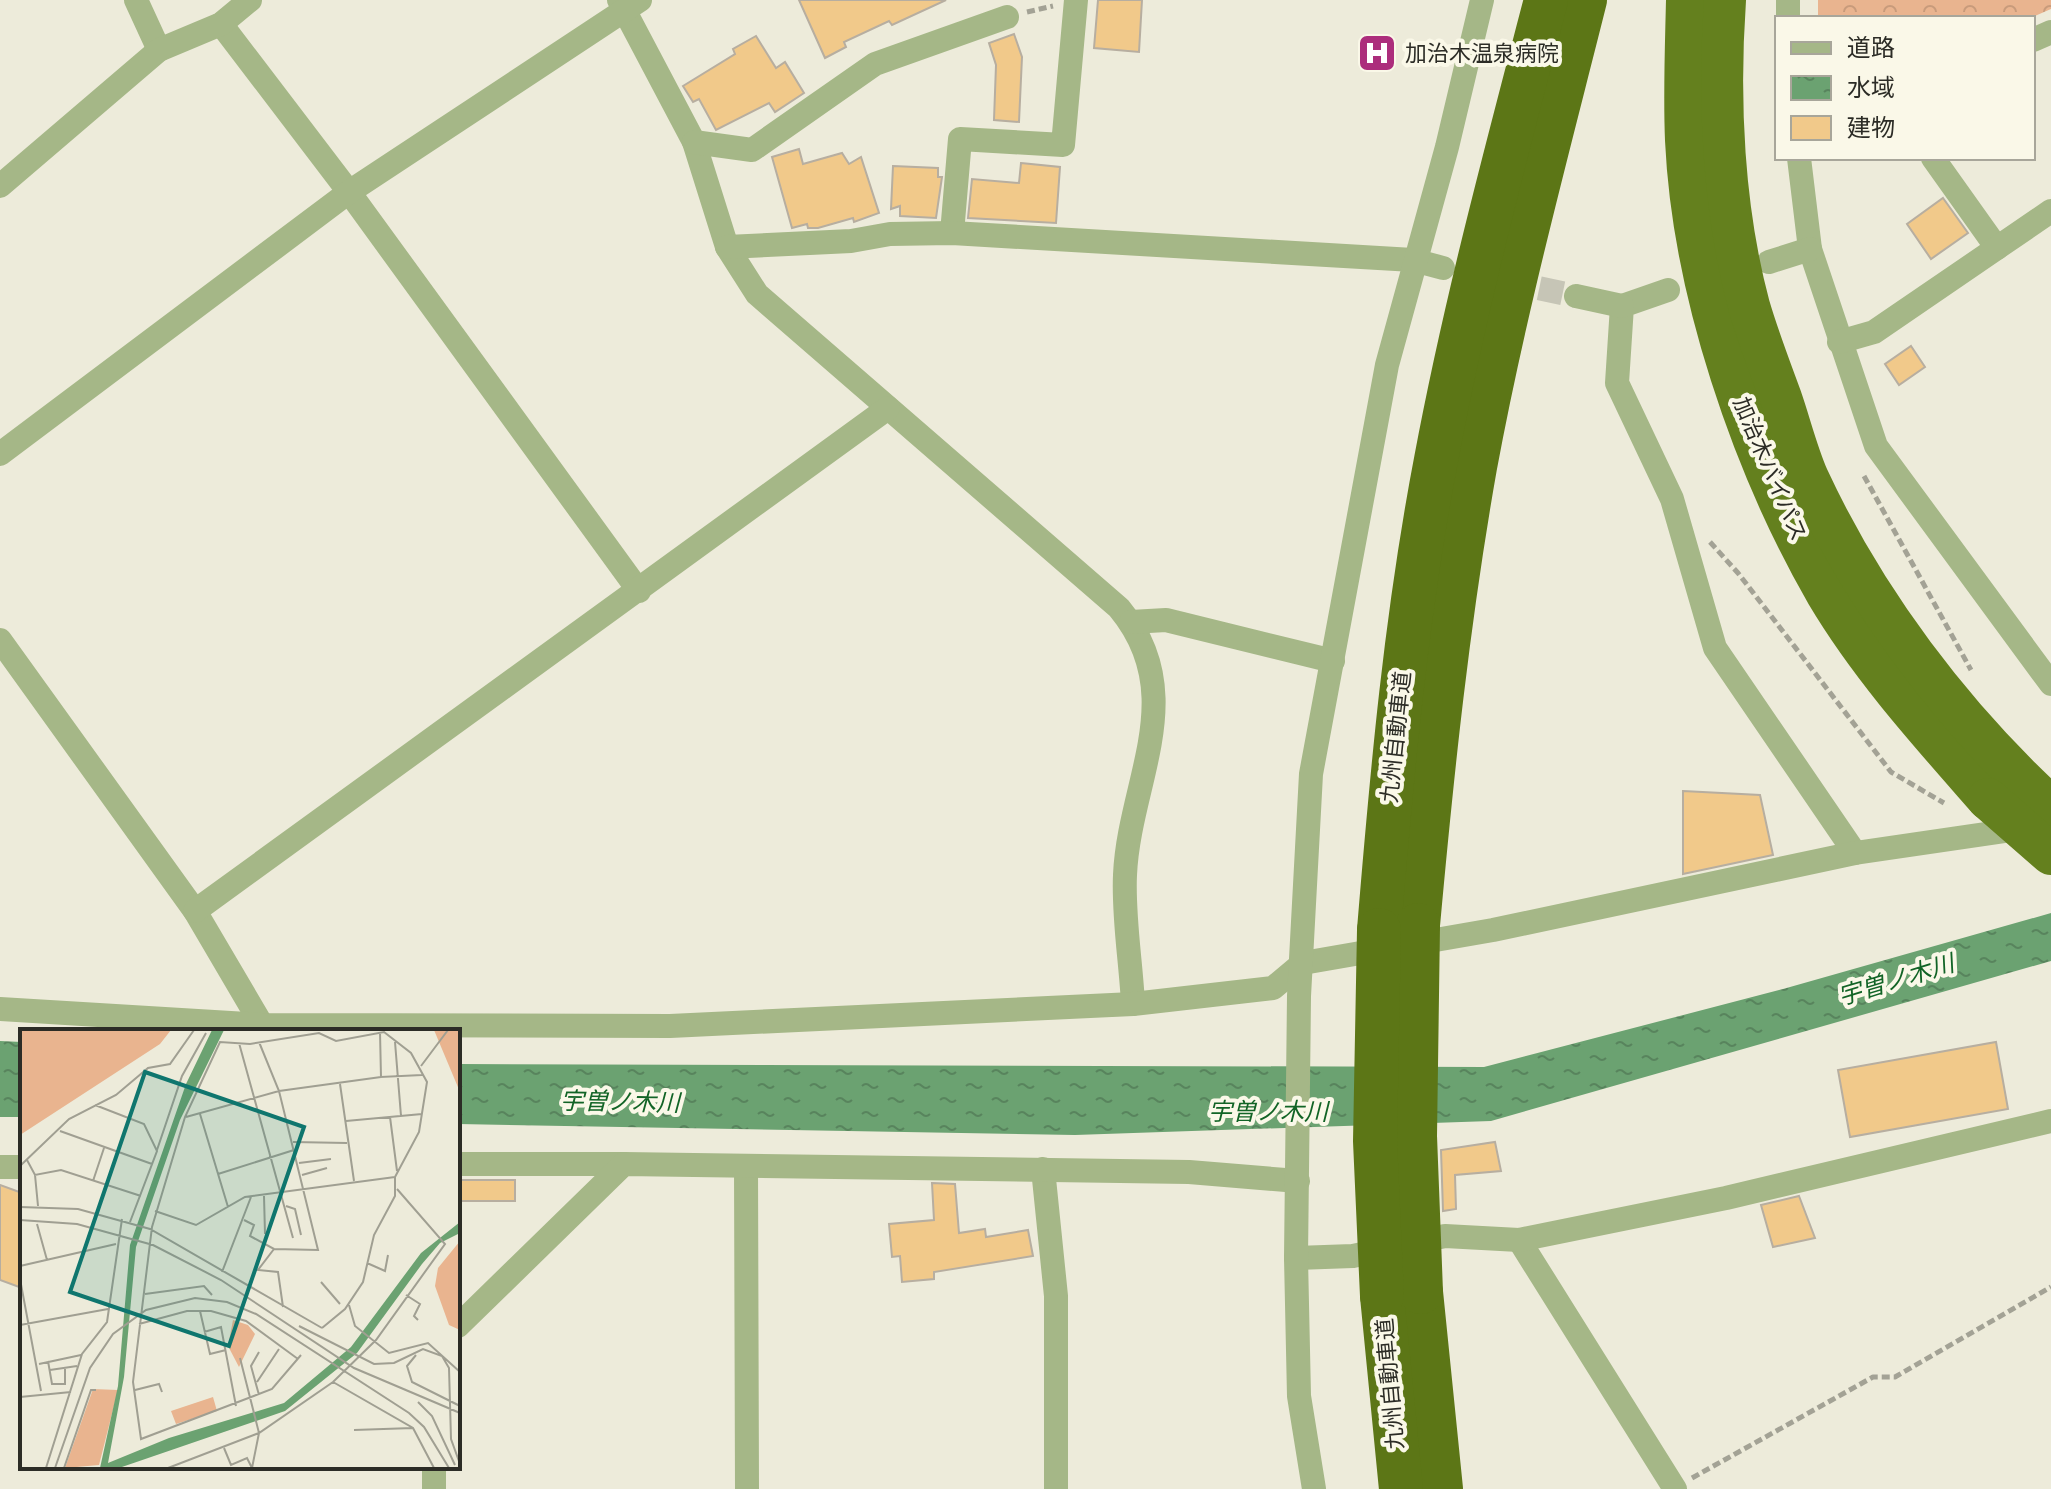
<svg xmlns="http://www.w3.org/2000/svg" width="2051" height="1489" viewBox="0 0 2051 1489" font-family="Signika,'Noto Sans JP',sans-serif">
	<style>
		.forest { fill: url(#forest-crowns) }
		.water { fill: url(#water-ripples) }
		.building { fill: #f1c98a; stroke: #b7aea0; stroke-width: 2 }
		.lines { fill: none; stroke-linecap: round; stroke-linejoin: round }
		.minor-tunnel { stroke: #c6c5b6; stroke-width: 24; stroke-dasharray: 24 12; stroke-linecap: butt }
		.path { stroke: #a3a295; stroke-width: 5; stroke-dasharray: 8 4; stroke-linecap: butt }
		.minor { stroke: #a5b787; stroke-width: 24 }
		.trunk { stroke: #64801e; stroke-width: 42 }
		.motorway { stroke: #5c7616; stroke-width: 44 }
		.trunk-bridge { stroke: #64801e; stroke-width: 42 }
		.motorway-bridge { stroke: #5c7616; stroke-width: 44 }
		.labels { text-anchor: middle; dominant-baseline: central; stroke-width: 8; stroke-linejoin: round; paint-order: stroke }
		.poi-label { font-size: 22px; fill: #2c2c26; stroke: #faf8e8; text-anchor: start }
		.street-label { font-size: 22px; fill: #2c2c26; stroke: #faf8e8 }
		.water-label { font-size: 24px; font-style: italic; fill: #126426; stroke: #faf8e8 }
		.inset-road { fill: none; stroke: #a09f92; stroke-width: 2 }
		.view { fill: #0f766e; fill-opacity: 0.15; stroke: #0f766e; stroke-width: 4 }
		.inset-edge { fill: none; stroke: #2c2c26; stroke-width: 4 }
	</style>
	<defs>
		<pattern id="forest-crowns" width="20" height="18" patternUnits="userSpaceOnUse" patternTransform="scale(2)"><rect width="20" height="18" fill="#e9b48f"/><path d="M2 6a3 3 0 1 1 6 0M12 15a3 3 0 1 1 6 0" fill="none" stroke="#c89b7b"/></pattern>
		<pattern id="water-ripples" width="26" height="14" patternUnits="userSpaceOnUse" patternTransform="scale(2)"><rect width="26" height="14" fill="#6ba271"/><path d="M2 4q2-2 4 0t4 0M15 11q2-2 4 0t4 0" fill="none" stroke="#58845d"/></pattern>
	</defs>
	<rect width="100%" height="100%" fill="#edebda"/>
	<path class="forest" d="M1818,0H2051V9L2030,18H1818Z"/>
	<g class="water">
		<path d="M2051,913V961L1491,1121L1075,1135L458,1124V1064L1484,1067L1783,989Z"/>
		<path d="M0,1041L22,1042V1117H0Z"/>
	</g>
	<g class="building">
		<path d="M799,0H946L892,25L889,21L844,42L846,47L825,58Z"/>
		<path d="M1098,0H1142L1139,52L1094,48Z"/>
		<path d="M1014,34L1022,57L1019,122L994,120L996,65L989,43Z"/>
		<path d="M756,36L776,68L785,62L804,93L775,112L769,103L716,130L699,99L693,102L683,86L735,54L733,49Z"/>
		<path d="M799,149L803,164L842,153L849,164L861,157L879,213L854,222L853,218L818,228H808L807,224L792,228L772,157Z"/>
		<path d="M1021,163L1060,167L1056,223L968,218L972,179L1019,183Z"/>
		<path d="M893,166L938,168V177H942L936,218L900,216V206L891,209Z"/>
		<path d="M1943,198L1968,233L1931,259L1907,224Z"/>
		<path d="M1911,346L1925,367L1899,385L1885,364Z"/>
		<path d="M1683,791L1760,795L1773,855L1683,874Z"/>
		<path d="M1996,1042L2008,1109L1850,1137L1838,1070Z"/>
		<path d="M1495,1142L1501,1171L1455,1175L1456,1209L1443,1211L1441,1150Z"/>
		<rect x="458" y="1180" width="57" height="21"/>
		<path d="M932,1183L955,1184L959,1233L985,1229L986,1237L1028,1230L1033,1256L934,1272V1279L902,1282L900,1256L892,1257L889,1224L934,1220Z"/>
		<path d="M0,1185L22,1193V1288L0,1280Z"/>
		<path d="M1799,1196L1815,1238L1773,1247L1761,1205Z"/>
	</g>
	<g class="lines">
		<path class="minor-tunnel" d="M1504,281L1576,296"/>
		<g class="path">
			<path d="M1027,12L1053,6"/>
			<path d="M1864,476L1971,670"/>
			<path d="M1710,542L1738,573L1891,772L1944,803"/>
			<path d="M1692,1478L1873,1377H1895L2051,1287"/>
		</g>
		<g class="minor">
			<path d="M136,0L159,50"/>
			<path d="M619,0L694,142L727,247L757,294L1119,608C1191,695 1129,781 1125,875C1123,917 1131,962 1133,1004"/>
			<path d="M1788,18V0"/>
			<path d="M221,24L349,192L639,591"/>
			<path d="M2033,40L2051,32"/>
			<path d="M694,142L752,150L875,64L1007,17"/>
			<path d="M1799,158L1810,249L1876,446L2051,684"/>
			<path d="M1933,158L1997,248"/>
			<path d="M0,186L159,50L221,24L250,0"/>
			<path d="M952,233L960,139L1063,145L1076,0"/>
			<path d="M727,247L851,241L890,234L952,233L1413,260L1443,268"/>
			<path d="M1769,262L1810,249"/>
			<path d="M1668,290L1622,306L1617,383L1672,499L1715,648L1855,853"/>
			<path d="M1576,296L1622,306"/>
			<path d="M1839,342L1874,332L2051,211"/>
			<path d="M0,454L349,192L640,0"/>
			<path d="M1131,622L1166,620L1333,661"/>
			<path d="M0,640L195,911L262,1025"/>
			<path d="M195,911L888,408"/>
			<path d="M0,1009L262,1025L670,1026L1133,1004L1273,988L1303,963L1493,930L1855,853L2026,828"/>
			<path d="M458,1164H624"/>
			<path d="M746,1166L747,1489"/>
			<path d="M0,1167H22"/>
			<path d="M1043,1169L1056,1296V1489"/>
			<path d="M1519,1240L1675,1489"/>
			<path d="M1296,1258L1353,1256L1445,1236L1519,1240L1726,1198L2051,1121"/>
			<path d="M458,1326L624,1164L1189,1172L1298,1181"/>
			<path d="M434,1467V1489"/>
			<path d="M1314,1489L1299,1396L1296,1258L1299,996L1311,774L1387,365L1447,147L1482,0"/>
		</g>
		<g class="trunk">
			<path d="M1687,0C1686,46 1684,93 1686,140C1693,290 1752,464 1827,594C1871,668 1931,734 1988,799"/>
			<path d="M1725,0C1718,100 1723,209 1749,306C1758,337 1770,368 1781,398C1790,424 1797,453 1808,478C1865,601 1952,716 2051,807"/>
		</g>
		<g class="motorway">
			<path d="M1418,925C1432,771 1448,619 1475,467C1504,310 1546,155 1585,0"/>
			<path d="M1379,930C1392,772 1406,616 1436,460C1465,305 1506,153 1546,0"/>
			<path d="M1421,1292L1441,1489"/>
			<path d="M1382,1296L1401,1489"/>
		</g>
		<path class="trunk-bridge" d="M1988,799L2051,854"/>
		<g class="motorway-bridge">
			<path d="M1418,925L1415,1136L1421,1292"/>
			<path d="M1379,930L1375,1141L1382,1296"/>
		</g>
	</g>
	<defs>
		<symbol id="hospital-square" viewBox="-11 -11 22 22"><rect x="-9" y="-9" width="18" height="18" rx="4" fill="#ac2d7c" stroke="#faf8e8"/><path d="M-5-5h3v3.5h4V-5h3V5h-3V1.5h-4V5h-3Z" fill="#fff"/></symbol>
	</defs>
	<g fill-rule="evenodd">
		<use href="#hospital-square" x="1355" y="31" width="44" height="44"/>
	</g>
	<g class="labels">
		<g class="poi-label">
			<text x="1405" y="53">加治木温泉病院</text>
		</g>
		<g class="street-label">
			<text transform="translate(1770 469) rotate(67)">加治木バイパス</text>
			<text transform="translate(1396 737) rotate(-84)">九州自動車道</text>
			<text transform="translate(1390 1384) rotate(-95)">九州自動車道</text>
		</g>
		<g class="water-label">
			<text transform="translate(1896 980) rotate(-17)">宇曽ノ木川</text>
			<text transform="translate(620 1102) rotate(1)">宇曽ノ木川</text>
			<text x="1268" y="1112">宇曽ノ木川</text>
		</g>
	</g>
	<g transform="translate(20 1029)">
		<rect width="440" height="440" fill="#edebda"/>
		<path d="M0,1H151L140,15L0,106ZM414,1H440V100V63ZM440,212V301L429,296L415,257L418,239ZM213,291L228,296L235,305L219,338L208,317ZM73,360L98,361L79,436L45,439ZM193,368L197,382L156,395L151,382Z" fill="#e9b48f"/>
		<path d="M192,1H204L160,91L116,218L104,348L88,434L149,409L264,374L331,318L401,224L440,193V204L420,214L402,235L337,324L265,382L99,439H80L98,357L110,216L166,55Z" fill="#6ba271"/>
		<path class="inset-road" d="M360,3L361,48L402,46M375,13L381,87M219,14L273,209M401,37L428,1M320,55L334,152M75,76L124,95L137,122L110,193M180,85L208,178M166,88L259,62L361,48M370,88L377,142M326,92L402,85M40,102L132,135M273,113L327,114M137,121L162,47L186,4M7,131L15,146L41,141L121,167M279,134L311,130M0,137L49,90L96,66L128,39L150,35L174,1M198,145L274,121M15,146L18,177M282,146L307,139M73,152L84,119M244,167L245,205M266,177L275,180L281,206M0,178L58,180L130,200L302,299M135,182L176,196L225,168L375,148M0,191L57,195L133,216L201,251L334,339L440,384M224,191L234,196L230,207L254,220L298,221L259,62L239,13M17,195L27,231M254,220L238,241L258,243L263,278M347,234L365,242L368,226M0,237L96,215M202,243L231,168M0,250L21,362M301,253L320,275M125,265L184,257L192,266M386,266L400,275L394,287L398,291M329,276L335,297L369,324L408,314L440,343M180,282L190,325L206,321M119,295L167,282H191L226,292L278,330M0,296L88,280M279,297L354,335L374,334L403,320L422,327L429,339L431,410L440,435M184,303L201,298L216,377M281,326L252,360L121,410L113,353L132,198L165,88L200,13L230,15L299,4L316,12L364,3L391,24L407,53L399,103L375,148V167L354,206L343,253L325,280L302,299M396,326L387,337L392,353L440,377M220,329L239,404L232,439M28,332L32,355H45V338M19,335L61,326M30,341L57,337M237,353L259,320M313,353L393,399L414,439M115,361L139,355L142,363M239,366L231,337L239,323M0,368L51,363M398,373L412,387L435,436M334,401L393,399M204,419L211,436L227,429L232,439M26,439L62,325L87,293L102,190M35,439L70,339L93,305L126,281L175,269L207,273L236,285L389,384L404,398L429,439M44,439L71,361H76M148,439L239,404L313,353L356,311L425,215L377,160"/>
		<path class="view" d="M125,43L284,98L209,317L50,263Z"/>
		<rect width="440" height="440" class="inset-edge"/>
	</g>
	<rect x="1775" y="16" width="260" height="144" fill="#faf8e8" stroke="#a8a69a" stroke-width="2"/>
	<rect x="1791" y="42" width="40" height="12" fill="#a5b787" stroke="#a8a69a" stroke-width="2"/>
	<text x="1847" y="56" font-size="24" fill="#2c2c26">道路</text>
	<rect x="1791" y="76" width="40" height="24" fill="url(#water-ripples)" stroke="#a8a69a" stroke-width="2"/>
	<text x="1847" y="96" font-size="24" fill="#2c2c26">水域</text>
	<rect x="1791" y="116" width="40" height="24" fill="#f1c98a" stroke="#a8a69a" stroke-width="2"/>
	<text x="1847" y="136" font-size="24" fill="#2c2c26">建物</text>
</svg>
